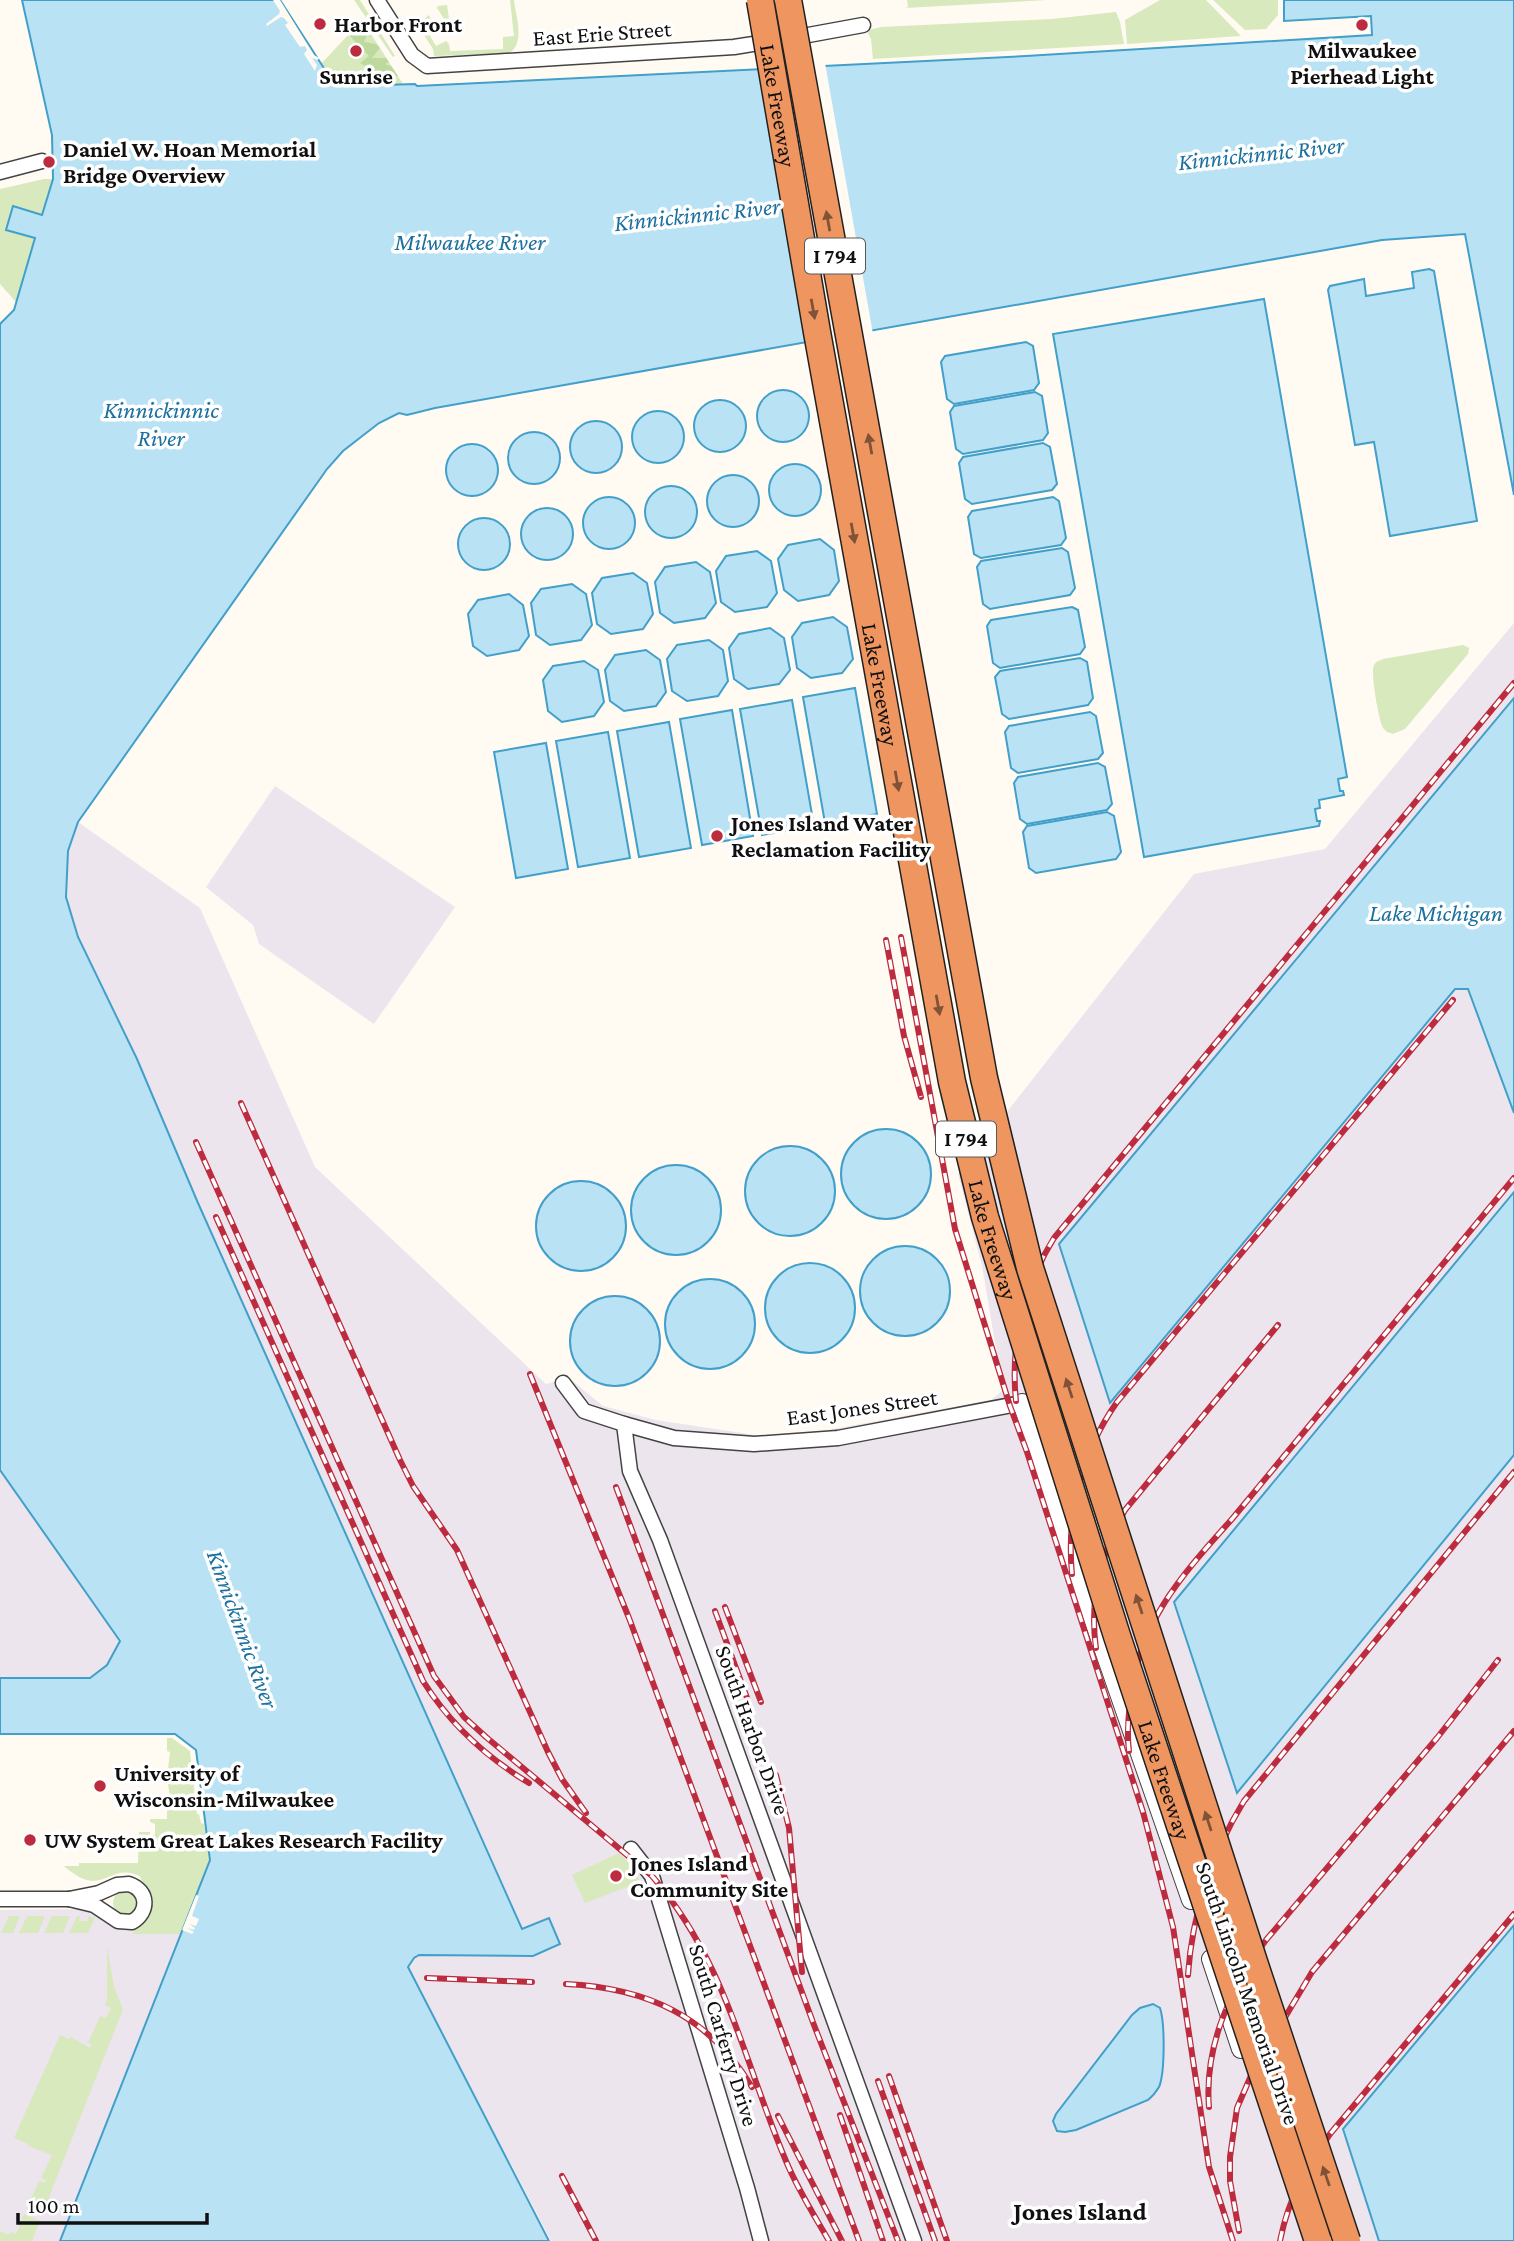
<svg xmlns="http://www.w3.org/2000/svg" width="1514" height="2241" viewBox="0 0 1514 2241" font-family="'Crimson Pro',serif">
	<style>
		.industrial { fill: #ece5ee }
		.green { fill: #d7e9bd }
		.forest { fill: #bdd99d }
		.water { fill: #b9e3f5; stroke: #429fc9; stroke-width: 2 }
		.pier { fill: #fffbf3 }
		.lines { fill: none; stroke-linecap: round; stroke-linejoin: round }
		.minor-casing { stroke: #434343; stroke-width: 17 }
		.tertiary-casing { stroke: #434343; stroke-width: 20 }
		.minor { stroke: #fff; stroke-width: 14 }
		.tertiary { stroke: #fff; stroke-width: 18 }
		.rail-casing { stroke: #bd2b3e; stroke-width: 6 }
		.rail { stroke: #fff; stroke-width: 3.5; stroke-dasharray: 10; stroke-linecap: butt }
		.motorway-bridge-casing { stroke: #212121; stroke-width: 29; stroke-linecap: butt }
		.motorway-bridge { stroke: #ef9660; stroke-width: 26 }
		.oneway { fill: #805338 }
		.poi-dot { fill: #bd2b3e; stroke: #fff; stroke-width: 2.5 }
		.labels { text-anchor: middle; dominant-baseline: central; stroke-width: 7; stroke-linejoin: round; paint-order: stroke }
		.shield { fill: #fff; stroke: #585858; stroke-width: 2 }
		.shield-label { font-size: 21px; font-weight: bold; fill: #101010 }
		.poi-label { font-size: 23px; font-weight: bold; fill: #101010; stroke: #fff; text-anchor: start }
		.street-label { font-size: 23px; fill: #101010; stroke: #fff }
		.water-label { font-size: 24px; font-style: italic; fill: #1c709f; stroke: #fff }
		.quarter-label { font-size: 26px; font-weight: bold; fill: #101010; stroke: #fff }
	</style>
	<rect width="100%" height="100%" fill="#fffbf3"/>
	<g class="industrial">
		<path d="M1514,623V698L1059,1244L1110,1402L1455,989H1467L1514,1113V1192L1174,1602L1237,1793L1514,1455V1925L1343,2129L1379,2241H551L408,1967L414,1958L419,1955L533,1956L549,1918L523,1929L198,1203L137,1059L78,937L66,897L68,851L78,822L200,908L315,1167L546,1384L569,1378L603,1406L656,1420L762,1436L801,1435L991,1400L1003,1390L982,1266L958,1174L1194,874L1325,849Z"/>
		<path d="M275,786L455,907L374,1024L259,944L253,925L206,887Z"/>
		<path d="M0,1470L120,1641L107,1665L90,1678H0Z"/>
		<path d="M86,1909L134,1927V1934H180L60,2241H0V1910Z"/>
	</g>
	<g class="green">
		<path d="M354,0H360L395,56L393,57Z"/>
		<path d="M510,0H514C516,18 525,41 510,53L434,56L433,49L417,24L429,15L431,20L424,26L436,46L446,41L449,44L450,51L503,49V37L514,36Z"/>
		<path d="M907,0H1047L905,8L908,7Z"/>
		<path d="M1160,0H1206L1241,36L1127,44L1125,20Z"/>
		<path d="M1213,0H1278V15L1266,29L1245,30Z"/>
		<path d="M447,5L449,19H458L459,28L456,31L451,30L437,8L438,6Z"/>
		<path d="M1116,12L1120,22L1124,44L873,59L871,39L868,33L869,30L881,27L1052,19Z"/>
		<path d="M362,20L403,84C372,85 341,93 321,64Z"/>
		<path d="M44,179H53L16,302L0,284V189Z"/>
		<path d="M1463,645L1469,648L1468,654L1405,729L1393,734C1388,732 1387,733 1383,728C1379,721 1370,672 1374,665C1376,661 1379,661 1383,659Z"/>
		<path d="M167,1738H172L190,1751L197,1814H199L201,1823L204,1824L210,1860L180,1934H133L134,1927C154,1918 159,1895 141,1880L140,1876C106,1861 104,1901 64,1866H79V1863H138L139,1832H150V1835H155V1824L150,1822V1819H167V1806L171,1805L167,1777L170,1752L167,1751Z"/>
		<path d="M619,1853L635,1869L640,1882L585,1903L572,1875Z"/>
		<circle cx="126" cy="1903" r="13"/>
		<path d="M9,1916H20L13,1933H1Z"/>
		<path d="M27,1916H45L38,1933H19Z"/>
		<path d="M52,1916H70L63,1933H44Z"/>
		<path d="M77,1916H80L79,1921H87L89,1916L95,1918L88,1933H69Z"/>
		<path d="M107,1946L114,1987L123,2009L42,2215L34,2212L37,2201L31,2199L39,2181L45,2183L46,2180L41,2178L52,2155L28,2146V2144L14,2138L60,2035L69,2039L71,2037L90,2048L91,2044L88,2043L100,2016L106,2018L111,2008L105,2005L107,1999Z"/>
		<path d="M24,2214L40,2221L32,2241H0V2231L9,2235L11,2232L16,2234Z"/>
	</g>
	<path class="forest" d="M362,20L371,35L370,37L364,29L359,30L367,35L364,42L376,44L380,48L372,58H386L389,62L385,64L391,66L398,76L374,77L366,66L360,63L369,56L351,37L350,32Z"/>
	<g class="water">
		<path d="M22,0H280L329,76L351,86L415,84L417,86L1026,56L1372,35L1371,16L1284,21V0H1514V495L1465,234L1382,240L435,408L407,415L399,413L379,423L343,451L327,469L78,822L68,851L66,897L78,937L137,1059L198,1203L522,1929L549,1918L560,1944L533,1956L419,1955L414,1958L408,1967L549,2241H60L210,1860L196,1750L175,1734H0V1678H90L107,1665L120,1641L0,1470V324L14,310L35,238L6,230L13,206L42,215L53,179L52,135Z"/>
		<path d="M1429,269L1434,271L1477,521L1390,536L1374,442L1355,445L1328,290L1330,286L1364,279L1366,296L1414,288L1412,272Z"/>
		<path d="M1264,299L1347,777L1338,779L1340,791H1343L1344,795L1319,800L1320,808L1315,809L1317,821H1320L1319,826L1144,857L1053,334Z"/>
		<path d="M1026,342L1033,346L1039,383L1034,390L954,404L947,399L941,362L945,356Z"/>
		<circle cx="783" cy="416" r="26"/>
		<path d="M1035,392L1042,396L1048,433L1043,440L963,454L956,449L950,412L954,406Z"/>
		<circle cx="720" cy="426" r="26"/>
		<circle cx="658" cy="437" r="26"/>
		<circle cx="596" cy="447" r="26"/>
		<circle cx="534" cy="458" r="26"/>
		<path d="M1043,443L1050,447L1057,484L1052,490L972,504L965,499L959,463L963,457Z"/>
		<circle cx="472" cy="470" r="26"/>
		<circle cx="795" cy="490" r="26"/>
		<circle cx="733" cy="501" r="26"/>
		<circle cx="671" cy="512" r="26"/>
		<path d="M1053,497L1059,501L1066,538L1061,545L981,558L974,554L968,517L972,511Z"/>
		<circle cx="609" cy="523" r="26"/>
		<circle cx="547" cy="534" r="26"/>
		<circle cx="484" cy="544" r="26"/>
		<path d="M820,539L834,550L839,581L829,595L798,601L784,590L778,559L788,545Z"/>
		<path d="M1062,548L1068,552L1075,588L1070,595L990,609L983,604L977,567L981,561Z"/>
		<path d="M757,551L771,561L777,593L767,607L735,612L721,602L716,571L726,556Z"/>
		<path d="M696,562L710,572L716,603L705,618L674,623L660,613L655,582L665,567Z"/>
		<path d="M633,573L647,583L653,614L643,629L611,634L597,624L592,593L602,578Z"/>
		<path d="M572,584L586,594L592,625L581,640L550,645L536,635L531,603L541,589Z"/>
		<path d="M509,594L523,605L529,636L519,650L487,656L473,646L468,614L478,600Z"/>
		<path d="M1072,607L1078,610L1085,647L1080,654L1000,668L993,663L987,626L991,620Z"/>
		<path d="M833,617L847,627L853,659L842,673L811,678L797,668L792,637L802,623Z"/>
		<path d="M770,628L784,638L790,670L779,684L748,689L734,679L729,648L739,634Z"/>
		<path d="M709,640L723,650L728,681L718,696L687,701L672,691L667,659L677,645Z"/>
		<path d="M646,650L660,660L666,692L656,706L624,711L610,701L605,670L615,655Z"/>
		<path d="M1080,658L1087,662L1093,698L1088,705L1009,719L1002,714L995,677L1000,671Z"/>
		<path d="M584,661L598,670L604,702L594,716L562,722L548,711L543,680L553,666Z"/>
		<path d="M855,688L877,814L825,823L803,697Z"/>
		<path d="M1514,698V1113L1468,989H1455L1110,1403L1059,1244Z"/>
		<path d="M792,700L814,826L762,835L740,709Z"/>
		<path d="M732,710L753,836L702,845L680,719Z"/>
		<path d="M1090,712L1096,716L1103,753L1098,759L1018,773L1011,768L1005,732L1009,726Z"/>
		<path d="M669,722L691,848L639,857L617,731Z"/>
		<path d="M608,732L630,858L578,867L556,741Z"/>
		<path d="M546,743L568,869L516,878L494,752Z"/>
		<path d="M1098,763L1105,767L1112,804L1107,810L1027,824L1020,819L1014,783L1018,777Z"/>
		<path d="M1107,812L1114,816L1121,852L1116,859L1036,873L1029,868L1023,832L1027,826Z"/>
		<circle cx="886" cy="1174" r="45"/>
		<circle cx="790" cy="1191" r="45"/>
		<circle cx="676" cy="1210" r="45"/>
		<circle cx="581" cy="1226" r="45"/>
		<path d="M1514,1192V1455L1237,1793L1174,1602Z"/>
		<circle cx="905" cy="1291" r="45"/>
		<circle cx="810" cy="1308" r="45"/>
		<circle cx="710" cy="1324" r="45"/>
		<circle cx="615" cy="1341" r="45"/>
		<path d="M1514,1925V2241H1379L1343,2129Z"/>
		<path d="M1153,2004L1160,2008C1165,2023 1165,2073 1159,2087C1156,2092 1153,2096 1148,2100L1076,2130L1065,2132L1057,2131L1053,2121L1056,2114L1132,2015L1140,2008Z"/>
	</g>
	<g class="pier">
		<path d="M273,0H280L314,55L319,58L318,60L312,58L317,65L315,71L304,54L307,50L305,46L300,47L285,25L288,23L284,18L281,17L267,26L266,24L279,14L280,11Z"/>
		<path d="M825,63L873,334L807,345L757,66Z"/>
		<path d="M196,1895L199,1896L192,1916L199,1919L196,1926L189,1924L195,1928L194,1930L187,1928L194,1932L192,1934L182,1930Z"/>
	</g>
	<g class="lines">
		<defs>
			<g id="minor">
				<path d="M377,0L412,55L427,66L734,47L772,41"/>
				<path d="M792,38L863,25"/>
				<path d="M0,172L42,161"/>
				<path d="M563,1383L584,1411L624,1424L674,1438L754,1444L838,1438L1022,1403"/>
				<path d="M624,1424L630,1471L660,1540L914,2241"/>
				<path d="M631,1849L652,1876L747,2188L761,2241"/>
				<path d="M129,1884C149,1891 149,1912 132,1922L118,1921L94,1905L69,1899L99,1893L117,1885Z"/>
				<path d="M0,1899H69"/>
			</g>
			<g id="tertiary">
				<path d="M1022,1403L1076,1570L1191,1900"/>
				<path d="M1211,1959L1241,2049"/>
			</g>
		</defs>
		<use href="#minor" class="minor-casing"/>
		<use href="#tertiary" class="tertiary-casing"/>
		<use href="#minor" class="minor"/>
		<use href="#tertiary" class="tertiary"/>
		<defs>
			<g id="rail">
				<path d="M901,937L955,1229L1010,1406L1027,1452L1143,1812L1173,1927L1209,2167L1233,2241"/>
				<path d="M886,940L904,1036L921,1097"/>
				<path d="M241,1103L400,1460L413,1486L457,1550L548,1752L562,1779L586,1813"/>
				<path d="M196,1142L434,1676L464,1717L486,1737L652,1876C727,1963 743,2060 786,2161C797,2188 814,2215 829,2241"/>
				<path d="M216,1217L423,1681C450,1724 486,1757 529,1783"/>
				<path d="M530,1374L629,1618L859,2241"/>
				<path d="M1016,1401C1010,1345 1024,1286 1054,1238L1514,683"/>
				<path d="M616,1487L814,2025L898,2241"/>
				<path d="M1072,1574C1066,1512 1082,1452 1117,1402L1453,1000"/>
				<path d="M725,1607L761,1702"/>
				<path d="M715,1611L750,1706"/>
				<path d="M1096,1648C1089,1599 1101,1553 1125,1510L1278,1325"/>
				<path d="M1129,1751C1127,1735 1128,1719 1130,1703C1137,1624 1181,1576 1232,1519L1514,1178"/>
				<path d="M776,1775L789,1828L802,1972"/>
				<path d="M1188,1975C1192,1914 1212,1853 1244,1801L1514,1472"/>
				<path d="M427,1978L532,1982"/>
				<path d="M566,1984C647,1988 709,2016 752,2087"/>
				<path d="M889,2076L947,2241"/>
				<path d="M878,2081L935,2241"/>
				<path d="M1209,2107C1204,2046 1231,1987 1266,1940L1437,1738L1498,1660"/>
				<path d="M840,2115L883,2241"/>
				<path d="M778,2116L842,2241"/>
				<path d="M562,2176L596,2241"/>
				<path d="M1239,2231L1230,2181V2157L1237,2108L1253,2071L1312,1972L1514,1731"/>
				<path d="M1280,2241C1289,2196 1305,2171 1330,2134L1514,1914"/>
			</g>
		</defs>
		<use href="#rail" class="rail-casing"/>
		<use href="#rail" class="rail"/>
		<defs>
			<g id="motorway-bridge">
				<path id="s1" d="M760,0L817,332L952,1082L985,1217L1117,1636L1318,2241"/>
				<path d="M788,0L984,1078L1030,1268L1254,1962L1347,2241"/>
			</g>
		</defs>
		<use href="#motorway-bridge" class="motorway-bridge-casing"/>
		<use href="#motorway-bridge" class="motorway-bridge"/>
	</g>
	<defs><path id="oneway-solid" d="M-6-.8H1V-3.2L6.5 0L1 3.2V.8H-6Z" transform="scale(1.75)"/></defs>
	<g class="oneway">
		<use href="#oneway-solid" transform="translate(828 221) rotate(-100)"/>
		<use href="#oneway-solid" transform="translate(813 309) rotate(80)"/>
		<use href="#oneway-solid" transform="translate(870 444) rotate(-100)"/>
		<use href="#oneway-solid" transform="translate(853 533) rotate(80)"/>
		<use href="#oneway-solid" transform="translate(897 781) rotate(80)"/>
		<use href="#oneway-solid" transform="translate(938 1005) rotate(80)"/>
		<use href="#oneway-solid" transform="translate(1069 1388) rotate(-108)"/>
		<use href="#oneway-solid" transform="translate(1139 1604) rotate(-108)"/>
		<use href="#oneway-solid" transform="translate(1208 1821) rotate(-108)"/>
		<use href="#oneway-solid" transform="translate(1326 2176) rotate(-109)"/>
	</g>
	<g class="poi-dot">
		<circle cx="320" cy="24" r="7"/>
		<circle cx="1362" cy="25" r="7"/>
		<circle cx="356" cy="51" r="7"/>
		<circle cx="49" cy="162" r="7"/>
		<circle cx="717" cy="836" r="7"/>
		<circle cx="100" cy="1786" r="7"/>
		<circle cx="30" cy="1840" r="7"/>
		<circle cx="616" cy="1876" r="7"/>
	</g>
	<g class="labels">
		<g class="shield">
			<rect x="805" y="238.5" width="60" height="35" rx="5"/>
			<rect x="936" y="1121.5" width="60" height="35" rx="5"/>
		</g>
		<g class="shield-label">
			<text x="835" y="256">I 794</text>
			<text x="966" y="1139">I 794</text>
		</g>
		<g class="poi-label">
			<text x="334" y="24">Harbor Front</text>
			<text x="1362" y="50" text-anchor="middle">Milwaukee<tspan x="1362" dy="26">Pierhead Light</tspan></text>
			<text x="356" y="76" text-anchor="middle">Sunrise</text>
			<text x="63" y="149">Daniel W. Hoan Memorial<tspan x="63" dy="26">Bridge Overview</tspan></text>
			<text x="731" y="823">Jones Island Water<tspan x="731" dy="26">Reclamation Facility</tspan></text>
			<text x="114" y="1773">University of<tspan x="114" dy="26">Wisconsin-Milwaukee</tspan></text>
			<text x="44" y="1840">UW System Great Lakes Research Facility</text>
			<text x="630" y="1863">Jones Island<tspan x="630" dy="26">Community Site</tspan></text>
		</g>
		<g class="street-label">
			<text transform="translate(602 33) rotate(-4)">East Erie Street</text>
			<text stroke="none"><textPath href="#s1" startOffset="107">Lake Freeway</textPath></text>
			<text stroke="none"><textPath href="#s1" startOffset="695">Lake Freeway</textPath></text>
			<text stroke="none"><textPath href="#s1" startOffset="1262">Lake Freeway</textPath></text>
			<text transform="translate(862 1407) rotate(-8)">East Jones Street</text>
			<text transform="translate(753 1730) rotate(70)">South Harbor Drive</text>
			<text stroke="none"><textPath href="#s1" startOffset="1829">Lake Freeway</textPath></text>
			<text transform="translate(1248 1993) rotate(71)">South Lincoln Memorial Drive</text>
			<text transform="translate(724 2035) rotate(73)">South Carferry Drive</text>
		</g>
		<g class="water-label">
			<text transform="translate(1261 153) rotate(-6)">Kinnickinnic River</text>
			<text transform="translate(697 214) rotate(-6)">Kinnickinnic River</text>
			<text x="470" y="241">Milwaukee River</text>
			<text x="161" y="409">Kinnickinnic<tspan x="161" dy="28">River</tspan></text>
			<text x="1436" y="912">Lake Michigan</text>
			<text transform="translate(243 1629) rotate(70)">Kinnickinnic River</text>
		</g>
		<g class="quarter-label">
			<text x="1080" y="2211">Jones Island</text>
		</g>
	</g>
	<path d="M18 2213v10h189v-10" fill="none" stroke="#101010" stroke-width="3.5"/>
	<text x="28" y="2213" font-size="21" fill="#101010" stroke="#ffffff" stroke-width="5" paint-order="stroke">100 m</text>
</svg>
